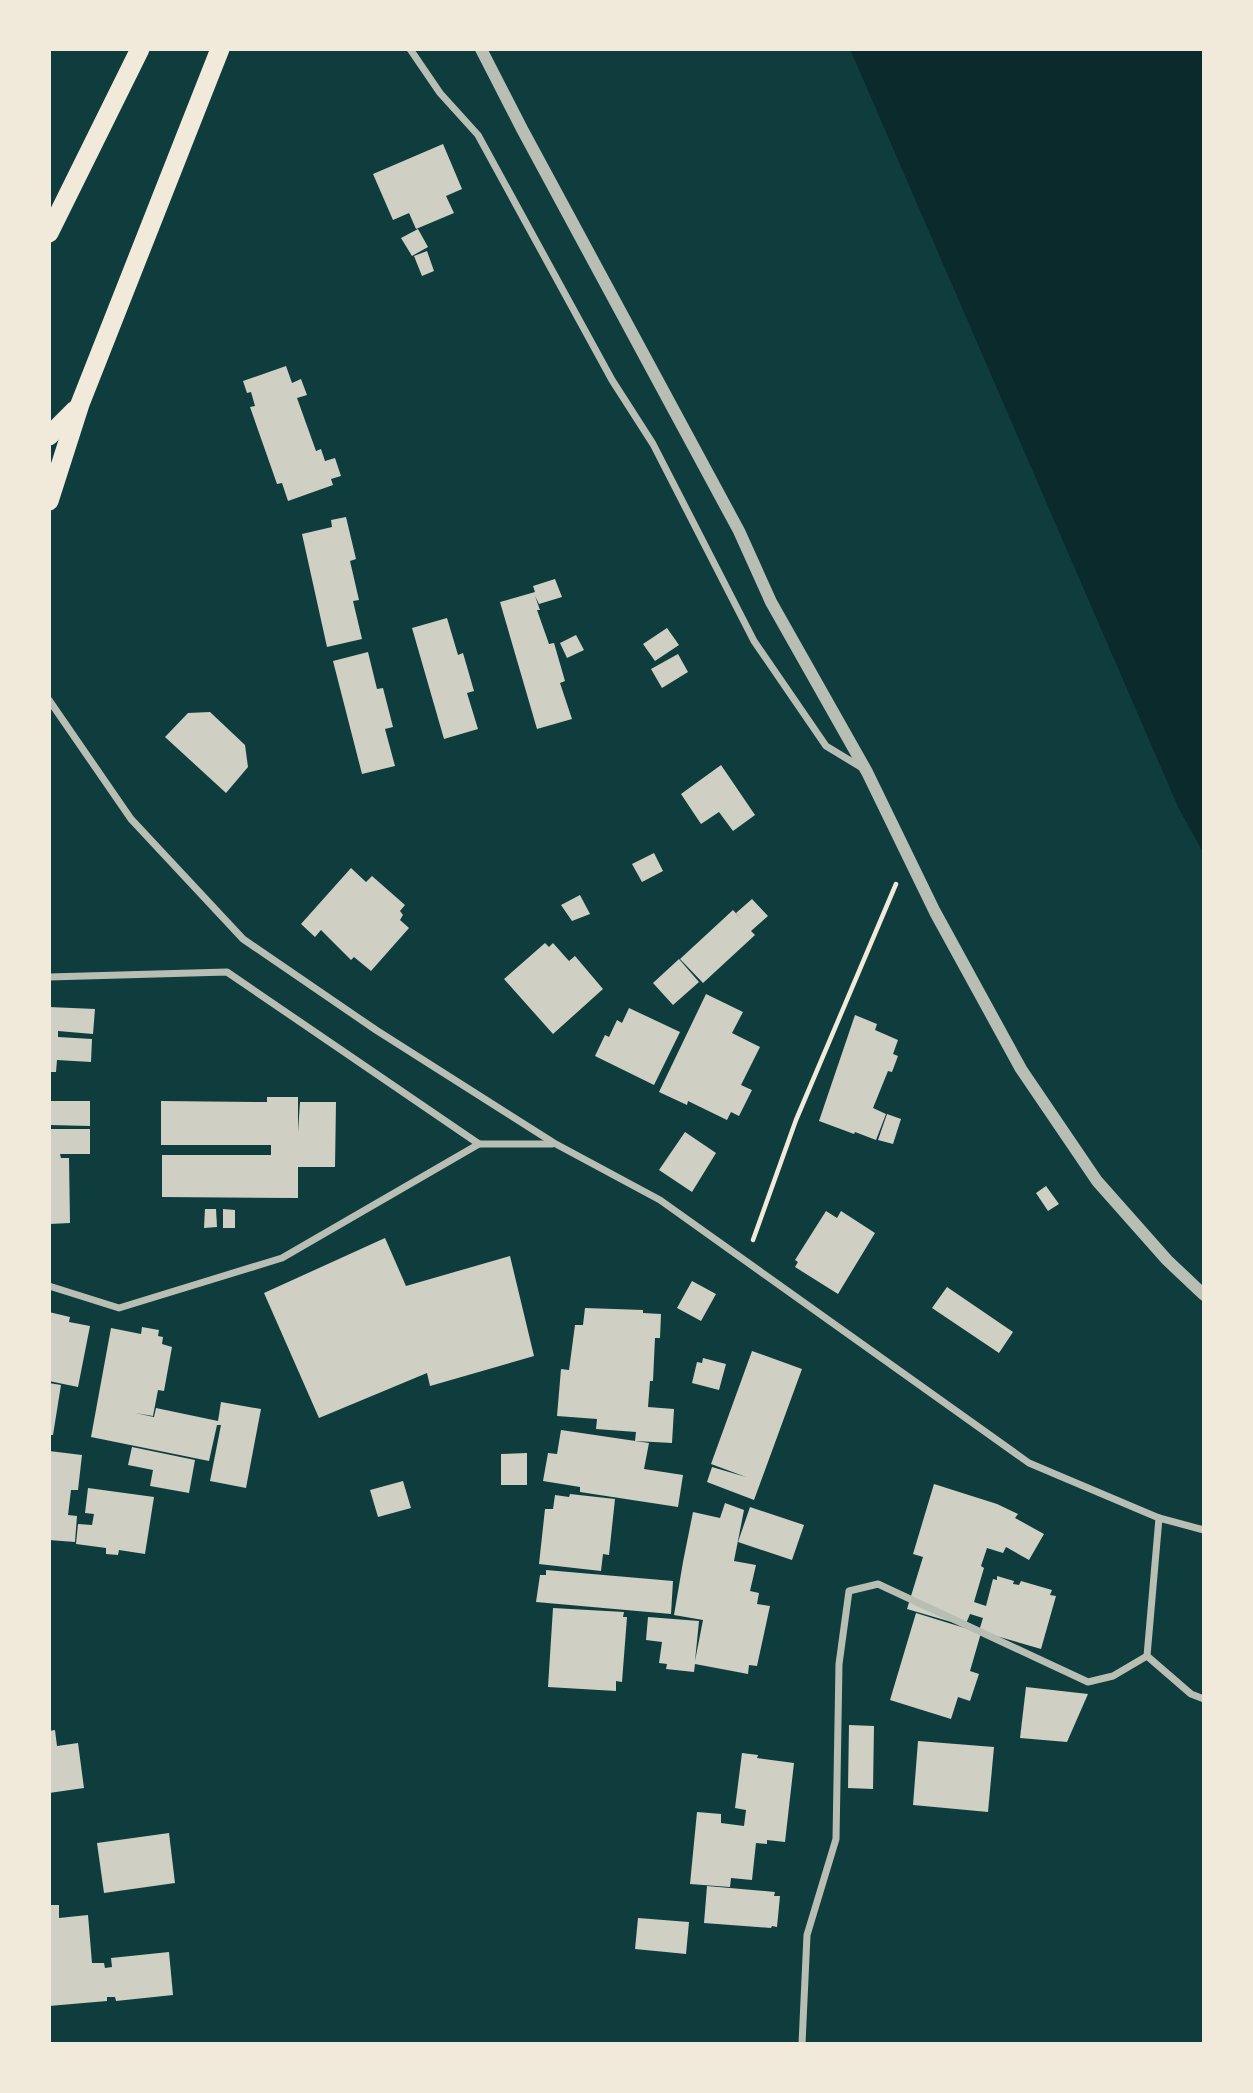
<svg xmlns="http://www.w3.org/2000/svg" width="1253" height="2093" viewBox="0 0 1253 2093" font-family="Barlow,sans-serif">
	<style>
		.water { fill: #0a2a2b }
		.building { fill: #cfcfc3 }
		.lines { fill: none; stroke-linecap: round; stroke-linejoin: round }
		.path { stroke: #f1e9da; stroke-width: 4.5 }
		.minor { stroke: #b8beb3; stroke-width: 7 }
		.tertiary { stroke: #b8beb3; stroke-width: 12 }
		.trunk { stroke: #f1e9da; stroke-width: 19 }
	</style>
	<rect width="100%" height="100%" fill="#0f3d3e"/>
	<path class="water" d="M850,49H1204V854L1179,809Z"/>
	<g class="building">
		<path d="M443,144L462,189L446,196L454,213L416,229L409,213L393,220L373,174Z"/>
		<path d="M418,229L428,247L412,256L401,238Z"/>
		<path d="M427,251L434,271L422,276L414,256Z"/>
		<path d="M286,366L292,383L301,379L307,395L297,398L316,451L321,449L325,461L335,458L341,476L331,479L333,485L288,501L282,483L277,484L250,407L255,406L251,392L247,393L243,381Z"/>
		<path d="M346,517L356,559L350,561L359,600L353,601L362,639L327,647L302,534L332,527L331,520Z"/>
		<path d="M555,579L562,597L539,604L535,596L540,610H537L549,644L554,643L565,681L560,683L572,719L537,729L500,602L535,592L533,586Z"/>
		<path d="M447,618L458,655L463,653L474,691L467,693L478,729L444,739L412,628Z"/>
		<path d="M667,628L679,645L655,661L643,644Z"/>
		<path d="M576,635L584,650L567,658L560,643Z"/>
		<path d="M368,652L377,689L383,688L393,727L385,729L395,766L362,774L333,661Z"/>
		<path d="M678,654L688,672L662,688L651,669Z"/>
		<path d="M210,712L245,745L248,767L226,793L165,737L188,713Z"/>
		<path d="M721,765L755,815L733,831L719,812L701,824L681,794Z"/>
		<path d="M654,853L663,871L642,882L632,864Z"/>
		<path d="M351,868L366,882L372,876L405,905L400,911L403,915L400,920L409,928L371,971L354,957L351,960L321,930L315,937L301,924Z"/>
		<path d="M580,895L590,914L572,921L561,905Z"/>
		<path d="M752,899L768,916L751,931L755,935L703,983L680,959L733,910L741,919L736,913Z"/>
		<path d="M545,943L549,947L553,943L569,961L575,956L603,989L553,1034L504,979Z"/>
		<path d="M679,959L699,982L673,1005L653,983Z"/>
		<path d="M706,994L743,1012L732,1033L760,1047L741,1085L752,1090L739,1116L731,1112L727,1120L688,1101L687,1105L659,1092Z"/>
		<path d="M49,1007L95,1009L93,1034L58,1031V1037L92,1039L91,1062L57,1060L56,1072H49Z"/>
		<path d="M629,1008L680,1032L654,1085L595,1056L605,1035L609,1037L617,1020L622,1023Z"/>
		<path d="M855,1015L877,1024L875,1030L898,1040L893,1054L898,1056L892,1072L888,1071L873,1108L886,1114L876,1140L855,1132L854,1134L819,1121Z"/>
		<path d="M267,1097H298V1132L300,1102H336L335,1167H298V1198L162,1197V1155H271V1145H161V1101L267,1102Z"/>
		<path d="M49,1101H90V1126L49,1125Z"/>
		<path d="M887,1114L901,1119L893,1144L878,1140Z"/>
		<path d="M49,1129H90V1154H60L61,1158H69L70,1223L49,1224Z"/>
		<path d="M685,1132L716,1153L692,1192L659,1170Z"/>
		<path d="M1046,1186L1059,1204L1048,1211L1036,1193Z"/>
		<path d="M205,1209H216L217,1227L204,1228Z"/>
		<path d="M223,1209L235,1210V1228H223Z"/>
		<path d="M826,1211L837,1218L841,1211L875,1233L838,1294L795,1267L798,1262L795,1260Z"/>
		<path d="M385,1238L406,1286L510,1256L534,1356L430,1386L427,1373L319,1418L264,1293Z"/>
		<path d="M692,1281L716,1294L701,1321L677,1308Z"/>
		<path d="M947,1287L1013,1332L999,1353L932,1308Z"/>
		<path d="M585,1308L643,1310V1313L661,1314L660,1338H655L653,1381H650L648,1407L674,1409L672,1443L635,1441L636,1432L596,1429L597,1419L557,1416L561,1369L569,1370L575,1325H583Z"/>
		<path d="M49,1312L70,1317L69,1322L90,1326L78,1387L49,1381Z"/>
		<path d="M142,1327L159,1330L158,1336L163,1337L162,1344L172,1347L164,1391L158,1390L153,1416L135,1413L154,1417L156,1408L218,1421L221,1402L261,1409L246,1488L210,1481L221,1425H217L209,1461L91,1437L111,1328L141,1334Z"/>
		<path d="M752,1351L802,1369L754,1500L707,1482L712,1467L746,1477L711,1464Z"/>
		<path d="M703,1358L726,1364L719,1390L692,1383L697,1362L702,1363Z"/>
		<path d="M49,1383L61,1385L53,1435H49Z"/>
		<path d="M561,1430L649,1443L644,1469L683,1475L678,1507L580,1492V1487L543,1481L548,1453L557,1454Z"/>
		<path d="M132,1447L195,1460L189,1493L150,1486L153,1470L128,1465Z"/>
		<path d="M49,1451L82,1455L78,1490H71L68,1515L77,1516L75,1542L49,1540Z"/>
		<path d="M527,1453V1485H501V1454Z"/>
		<path d="M403,1481L411,1508L378,1517L370,1490Z"/>
		<path d="M934,1484L997,1504L1018,1514L1015,1518L1044,1534L1029,1560L1006,1547L1003,1553L987,1548L981,1566L984,1568L974,1602L986,1606L993,1579L997,1580V1576L1014,1581L1013,1584L1019,1585L1021,1581L1052,1590L1050,1595L1056,1596L1041,1649L979,1631L983,1618L970,1614L965,1626L907,1609L923,1557L913,1554Z"/>
		<path d="M88,1488L154,1497L145,1554L119,1550L118,1555L106,1554V1548L76,1544L78,1524L92,1525L94,1514L85,1513Z"/>
		<path d="M570,1494L615,1499L609,1555L603,1554L601,1571L539,1564L545,1509H553L555,1495L569,1497Z"/>
		<path d="M725,1503L744,1510L734,1561L756,1565L750,1591L759,1593L757,1604L770,1606L757,1666L749,1665L748,1674L695,1664L694,1672L666,1669L667,1664L659,1663L662,1642L646,1640L648,1617L699,1621L695,1661L703,1620L674,1615L683,1562L693,1512L720,1518Z"/>
		<path d="M750,1507L804,1525L792,1560L738,1542Z"/>
		<path d="M546,1570L673,1581L671,1614L536,1602L540,1575H546Z"/>
		<path d="M553,1608L624,1612L623,1617H627L622,1682L616,1681V1691L548,1687Z"/>
		<path d="M916,1613L981,1633L970,1671L979,1674L970,1701L958,1697L951,1719L890,1700Z"/>
		<path d="M1026,1687L1088,1694L1067,1742L1020,1738Z"/>
		<path d="M849,1725L874,1726L873,1789L848,1788Z"/>
		<path d="M55,1730L57,1746L78,1743L84,1788L49,1793V1731Z"/>
		<path d="M918,1741L994,1747L988,1812L913,1805Z"/>
		<path d="M742,1753L758,1755L757,1758L794,1763L785,1842L767,1840V1844L756,1843L752,1880L731,1878L730,1887L690,1884L697,1812L721,1814V1823L744,1826L746,1810L735,1808Z"/>
		<path d="M169,1833L175,1883L104,1893L97,1843Z"/>
		<path d="M707,1886L775,1892L774,1896H780L777,1927L772,1926L771,1928L704,1923Z"/>
		<path d="M49,1905H59V1918L88,1915L92,1963H104L105,1968L112,1967L111,1958L169,1952L173,1995L116,2001L115,1997H107V2001L49,2006Z"/>
		<path d="M638,1918L689,1922L686,1954L635,1949Z"/>
	</g>
	<g class="lines">
		<path class="path" d="M753,1240L796,1120L896,884"/>
		<g class="minor">
			<path d="M410,49L440,93L478,135L612,380L653,444L754,641L826,746L864,769"/>
			<path d="M49,700L131,819L243,939L376,1030L554,1143L660,1200L1029,1463L1159,1518L1204,1530"/>
			<path d="M49,977L227,972L479,1144H552"/>
			<path d="M49,1286L119,1308L282,1258L479,1144"/>
			<path d="M1147,1656L1159,1518"/>
			<path d="M1147,1656L1191,1694L1204,1699"/>
			<path d="M802,2044L807,1935L836,1839L839,1664L849,1591L878,1584L1088,1682L1113,1676L1147,1656"/>
		</g>
		<path class="tertiary" d="M481,49L522,129L739,531L771,602L867,772L935,912L1021,1069L1097,1181L1167,1260L1204,1295"/>
		<g class="trunk">
			<path d="M49,233L140,49"/>
			<path d="M49,436L75,410"/>
			<path d="M49,501L80,404L220,49"/>
		</g>
	</g>
	<rect width="1253" height="2093" fill="none" stroke="#f1e9da" stroke-width="102"/>
</svg>
